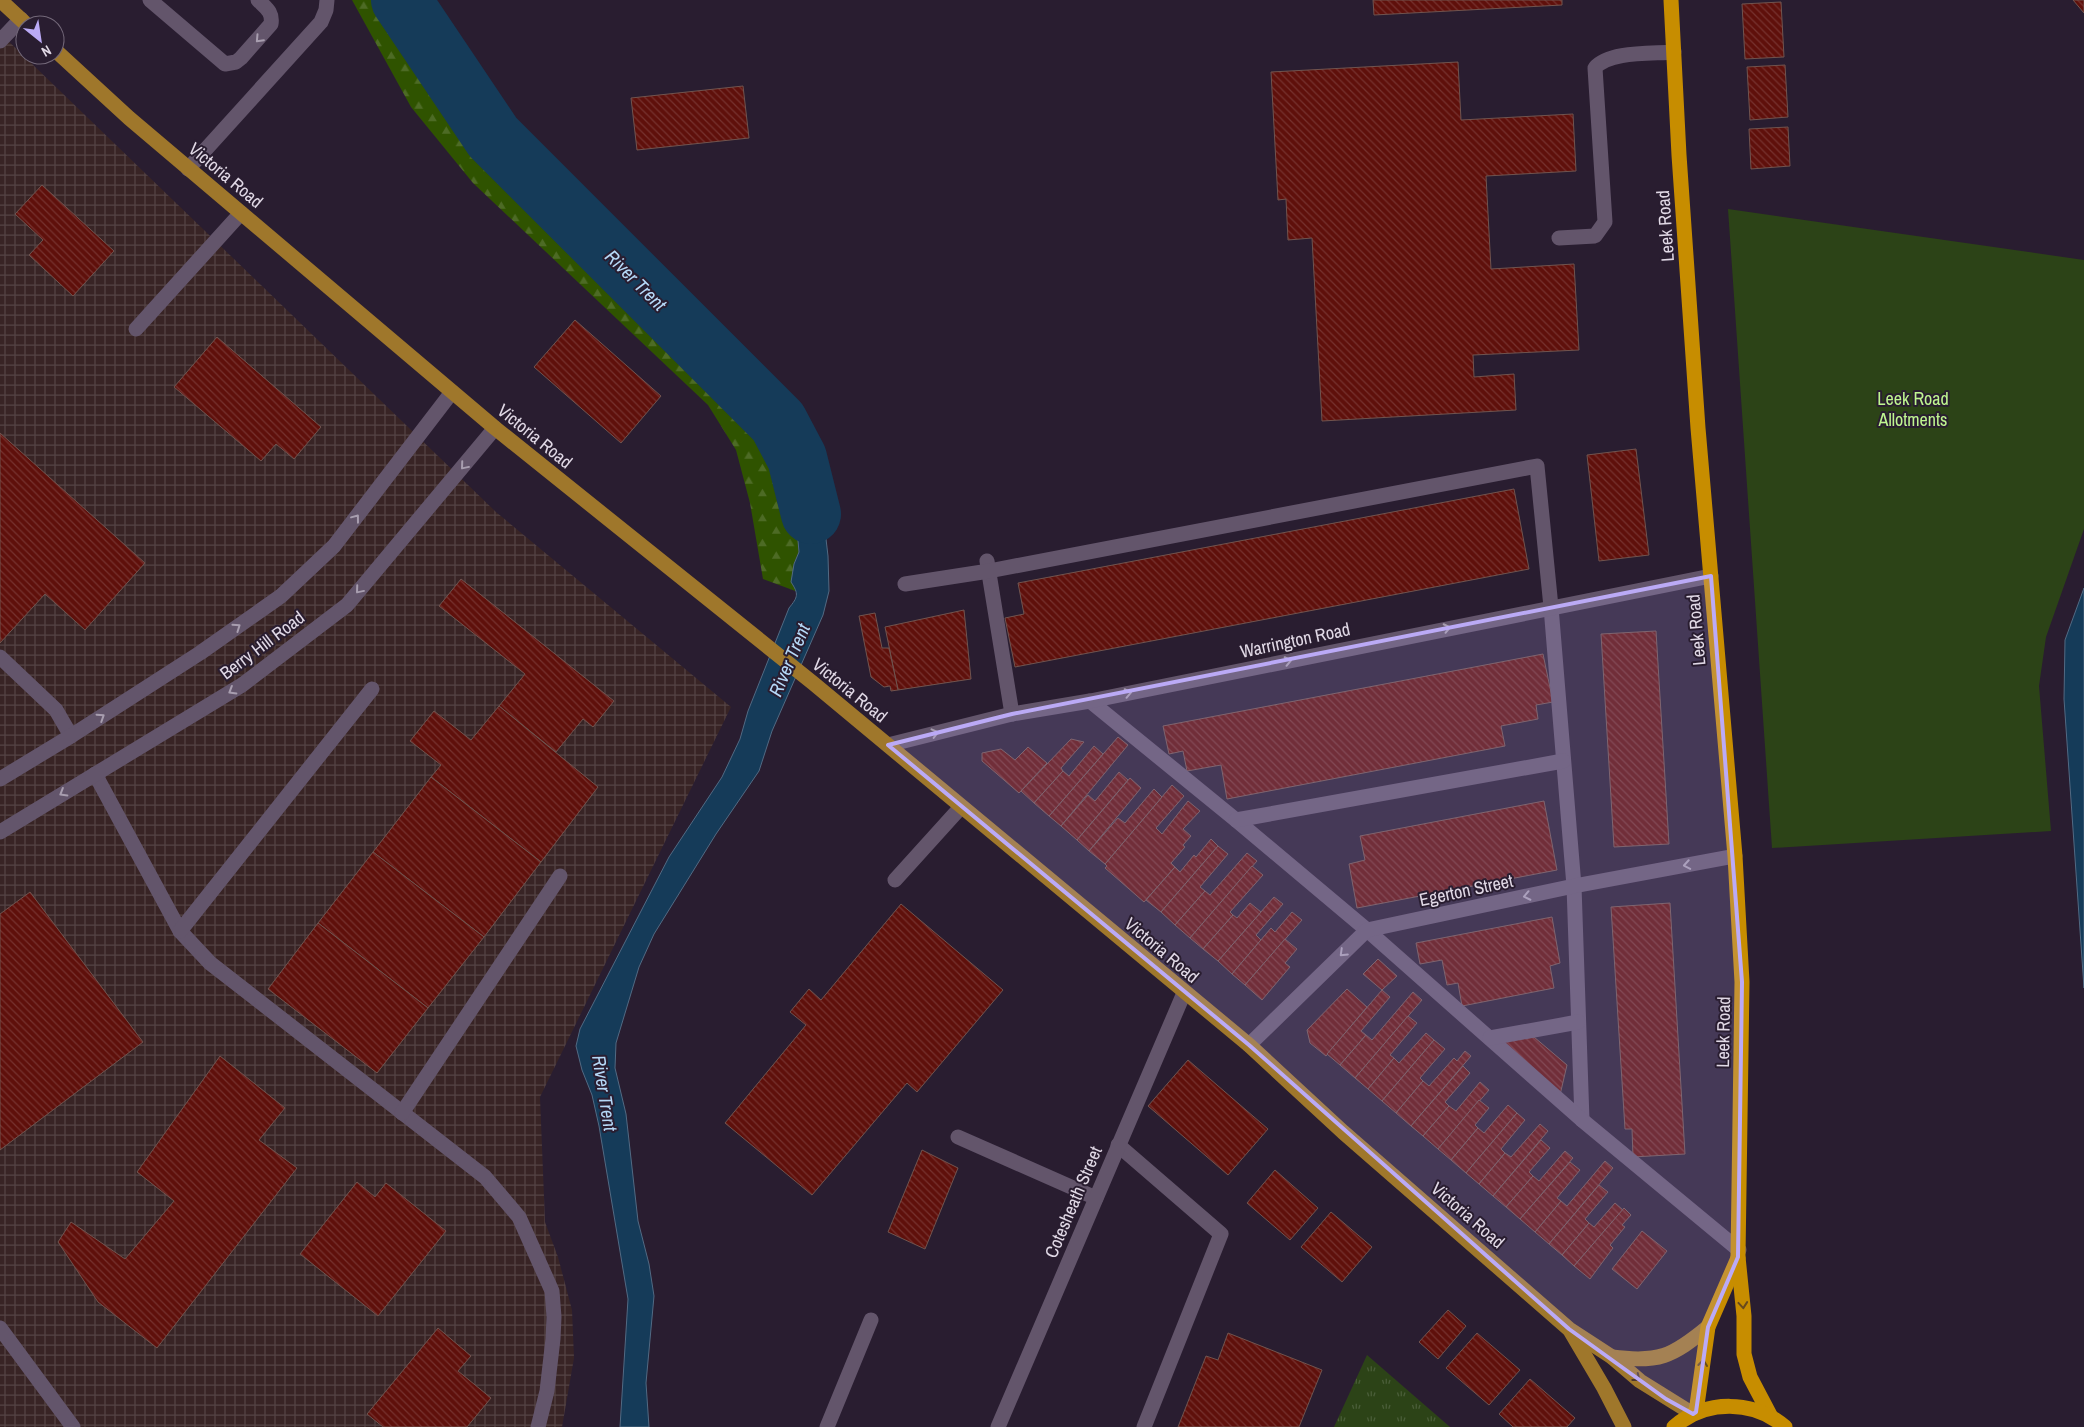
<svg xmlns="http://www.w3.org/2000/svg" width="2084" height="1427" viewBox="0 0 2084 1427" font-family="'Archivo Narrow',sans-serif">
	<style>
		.industrial { fill: url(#industrial-grid) }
		.green { fill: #2c4317 }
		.forest { fill: url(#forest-firs) }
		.park { fill: url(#park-tufts) }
		.water { fill: #153b59; stroke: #526a83 }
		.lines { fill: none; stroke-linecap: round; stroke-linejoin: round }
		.river { stroke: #153b59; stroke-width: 60 }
		.building { fill: url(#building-back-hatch); stroke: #70544f }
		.minor { stroke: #63556b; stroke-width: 15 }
		.major { stroke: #9f772b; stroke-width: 15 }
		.highway { stroke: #c78d00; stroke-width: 15 }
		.oneway { stroke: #a89eaf }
		.oneway2 { stroke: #684a1d }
		.oneway3 { stroke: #4c382e }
		.marked { fill: #bbaaf6; fill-opacity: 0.2; stroke: #bbaaf6; stroke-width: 4; stroke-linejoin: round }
		.labels { text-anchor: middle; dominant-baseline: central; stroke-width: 4; stroke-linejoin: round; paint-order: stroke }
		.street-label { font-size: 18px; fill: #e1d9e6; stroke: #291d30 }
		.park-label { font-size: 18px; fill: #bff690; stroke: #291d30 }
		.water-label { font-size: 19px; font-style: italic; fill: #b5d8f7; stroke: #291d30 }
	</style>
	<defs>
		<pattern id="industrial-grid" width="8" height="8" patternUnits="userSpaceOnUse" patternTransform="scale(1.25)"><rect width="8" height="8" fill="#382425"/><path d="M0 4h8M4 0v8" fill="none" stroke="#544345"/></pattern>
		<pattern id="forest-firs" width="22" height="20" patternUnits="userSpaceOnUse" patternTransform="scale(1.25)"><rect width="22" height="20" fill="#2f5300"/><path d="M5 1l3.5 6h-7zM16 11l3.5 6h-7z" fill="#4d6b25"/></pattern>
		<pattern id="park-tufts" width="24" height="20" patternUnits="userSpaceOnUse" patternTransform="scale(1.25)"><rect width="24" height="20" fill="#2c4317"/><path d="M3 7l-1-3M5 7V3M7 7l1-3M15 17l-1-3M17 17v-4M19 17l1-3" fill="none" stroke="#4a5e39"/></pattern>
		<pattern id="building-back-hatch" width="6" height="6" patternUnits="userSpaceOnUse" patternTransform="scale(1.25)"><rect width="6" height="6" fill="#5f100b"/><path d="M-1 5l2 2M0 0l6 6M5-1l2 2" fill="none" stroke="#76322f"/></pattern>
	</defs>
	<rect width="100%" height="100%" fill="#291d30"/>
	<path class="industrial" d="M0,33L496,512L731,707L540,1097L545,1222L558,1257L572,1310L574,1358L562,1427H0Z"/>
	<path class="green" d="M1728,209L2084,260V529L2046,637L2039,686L2051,831L1772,848Z"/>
	<path class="forest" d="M352,0H385L454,110L489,153L579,235L679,336L780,460L795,506L799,552L794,564L798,592L763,579L750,503L736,450L708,405L473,183L411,107Z"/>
	<path class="park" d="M1367,1355L1450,1427H1334Z"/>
	<g class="water">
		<path d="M790,415L808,449L819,479L828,556L829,591L823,615L772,731L759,771L716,834L654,934L639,967L616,1043L615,1068L626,1114L638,1221L649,1264L654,1296L646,1383L649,1427H620L628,1299L599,1126L592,1095L582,1070L576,1046L580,1029L669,857L722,777L740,739L748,711L789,608C798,597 799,594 791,582L794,564L799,552L795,506L780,460Z"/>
		<path d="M2084,588V988L2064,699L2065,640Z"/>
	</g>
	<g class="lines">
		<path class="river" d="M401,0L493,137L778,422L797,458L811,514"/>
	</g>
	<g class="building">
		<path d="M1373,0H1562V5L1374,15Z"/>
		<path d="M2073,0H2084V13Z"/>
		<path d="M1781,2L1784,57L1745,59L1742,4Z"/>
		<path d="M1458,62L1461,120L1573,114L1576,171L1486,176L1491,269L1574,264L1579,350L1473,355L1474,377L1514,374L1516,410L1322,421L1312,238L1288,240L1286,199L1278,200L1271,72Z"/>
		<path d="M1785,65L1788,117L1750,120L1747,67Z"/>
		<path d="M743,86L749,138L637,150L631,98Z"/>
		<path d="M1788,127L1790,166L1751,169L1749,129Z"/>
		<path d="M42,185L114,251L73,296L29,255L43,240L15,214Z"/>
		<path d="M575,320L661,396L621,443L534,367Z"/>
		<path d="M217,337L321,427L294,459L276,444L261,461L174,387Z"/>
		<path d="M0,433L145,563L85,630L45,594L0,643Z"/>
		<path d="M1636,449L1649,555L1599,561L1587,455Z"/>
		<path d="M1514,489L1529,569L1015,667L1005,618L1024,614L1018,583Z"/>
		<path d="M461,579L614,701L593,727L583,719L556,752L499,706L525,674L439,606Z"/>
		<path d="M964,610L971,679L898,690L885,627Z"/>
		<path d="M875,613L882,648H889L898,690L891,691L890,686L884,687L871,677L859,616Z"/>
		<path d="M1656,631L1669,844L1614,847L1601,634Z"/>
		<path d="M1543,654L1553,702L1536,705L1538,719L1501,726L1505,746L1227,799L1221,765L1187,771L1183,751L1169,754L1163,726Z"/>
		<path d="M499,706L598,787L541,862L431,777L441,765L410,741L434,711L471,740Z"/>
		<path d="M1118,737L1128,745L1061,826L1049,816Z"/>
		<path d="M1071,739L1084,742L1061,768L1063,771L1034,803L1021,791Z"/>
		<path d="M1094,746L1103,754L1049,816L1034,803L1063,771L1069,776Z"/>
		<path d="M1028,747L1047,763L1019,793L982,761V753L1001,749L1015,760Z"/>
		<path d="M1119,772L1128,780L1077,840L1061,826L1088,795L1095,801Z"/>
		<path d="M431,777L541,862L484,937L373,852Z"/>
		<path d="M1130,778L1141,788L1089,851L1077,840Z"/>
		<path d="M1172,785L1184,796L1156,828L1162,834L1188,801L1200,811L1183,829L1191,836L1183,845L1185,847L1171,863L1175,867L1144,902L1105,868L1107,866L1105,864Z"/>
		<path d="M1154,789L1162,797L1105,864L1089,851L1118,818L1125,823Z"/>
		<path d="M1544,801L1557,870L1357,908L1349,864L1365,860L1360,836Z"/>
		<path d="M1211,839L1218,846L1161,912L1146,900L1175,867L1180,872L1194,855L1196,857Z"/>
		<path d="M1218,846L1228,854L1200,887L1205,891L1175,925L1161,912Z"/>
		<path d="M373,852L484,937L428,1008L318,923Z"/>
		<path d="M1247,853L1257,861L1190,938L1175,925L1205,891L1210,895Z"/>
		<path d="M1252,866L1263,875L1230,912L1233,915L1203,949L1190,938Z"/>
		<path d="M30,892L143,1042L0,1150V914Z"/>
		<path d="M1274,897L1283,904L1256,935L1261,940L1232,974L1218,961Z"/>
		<path d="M1250,903L1261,912L1218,961L1203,949L1233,915L1237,918Z"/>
		<path d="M1670,903L1685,1154L1633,1157L1632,1129H1625L1611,907Z"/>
		<path d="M901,904L1003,990L917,1092L907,1083L812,1195L725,1123L806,1025L790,1012L809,989L821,1000Z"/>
		<path d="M1292,912L1302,920L1245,985L1232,974L1271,928L1275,932Z"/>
		<path d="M1552,917L1560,963L1550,966L1554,988L1462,1006L1458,983L1447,985L1442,960L1420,964L1416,943Z"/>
		<path d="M318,923L428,1008L377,1073L268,989Z"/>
		<path d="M1285,939L1297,949L1285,963L1290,967L1262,1000L1245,985Z"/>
		<path d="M1378,959L1397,976L1382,990L1363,974Z"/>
		<path d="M1347,989L1367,1007L1326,1056L1310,1043L1307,1030Z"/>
		<path d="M1382,990L1390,997L1361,1031L1366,1035L1340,1065L1327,1054Z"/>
		<path d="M1413,992L1422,1000L1355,1078L1340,1065L1366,1035L1372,1040Z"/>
		<path d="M1408,1016L1417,1023L1390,1055L1394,1058L1368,1089L1355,1078Z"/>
		<path d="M1426,1033L1434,1040L1382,1101L1368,1089L1394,1058L1399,1063Z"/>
		<path d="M1534,1037L1567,1065L1560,1095L1503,1042Z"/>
		<path d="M1434,1040L1445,1049L1420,1078L1423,1081L1396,1113L1382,1101Z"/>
		<path d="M1465,1051L1471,1056L1411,1126L1396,1113L1423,1081L1429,1086L1454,1058L1457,1061Z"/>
		<path d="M220,1056L285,1108L259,1140L297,1168L157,1348L98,1302L58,1242L71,1222L125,1259L174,1201L137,1172Z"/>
		<path d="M1188,1060L1268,1129L1228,1175L1148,1106Z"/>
		<path d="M1463,1066L1470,1073L1445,1102L1449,1106L1423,1136L1411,1126Z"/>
		<path d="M1480,1082L1489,1090L1438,1149L1423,1136L1449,1106L1456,1111Z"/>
		<path d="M1479,1100L1489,1108L1475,1125L1478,1128L1451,1160L1438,1149Z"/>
		<path d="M1508,1105L1517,1113L1466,1173L1451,1160L1478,1128L1484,1133Z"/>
		<path d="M1517,1113L1525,1120L1501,1149L1505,1153L1479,1184L1466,1173Z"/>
		<path d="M1540,1124L1548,1131L1493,1196L1479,1184L1505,1153L1511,1157Z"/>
		<path d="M1541,1140L1550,1148L1529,1172L1533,1176L1506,1207L1493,1196Z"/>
		<path d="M922,1150L958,1168L925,1249L888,1232Z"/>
		<path d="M1565,1151L1573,1158L1520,1219L1506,1207L1533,1176L1539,1181Z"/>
		<path d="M1605,1161L1613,1168L1549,1244L1535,1232L1561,1201L1567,1206Z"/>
		<path d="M1570,1162L1580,1170L1557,1198L1561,1201L1535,1232L1520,1219Z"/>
		<path d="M1275,1170L1318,1208L1290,1240L1247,1203Z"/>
		<path d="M357,1182L375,1197L386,1183L446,1231L378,1316L300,1254Z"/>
		<path d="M1599,1185L1608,1192L1585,1219L1589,1223L1562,1255L1549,1244Z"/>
		<path d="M1615,1203L1623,1210L1574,1266L1562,1255L1589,1223L1594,1227Z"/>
		<path d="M1624,1208L1631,1215L1622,1225L1625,1227L1610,1245L1613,1248L1590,1279L1574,1266Z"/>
		<path d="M1331,1212L1372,1247L1342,1282L1301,1247Z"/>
		<path d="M1642,1231L1667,1251L1637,1289L1612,1269Z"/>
		<path d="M1448,1310L1466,1326L1438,1359L1419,1342Z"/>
		<path d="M438,1328L471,1356L458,1371L491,1398L467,1427H383L367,1414Z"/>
		<path d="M1228,1333L1322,1370L1299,1427H1178L1206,1356L1218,1360Z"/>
		<path d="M1477,1333L1520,1370L1489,1405L1446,1368Z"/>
		<path d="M1530,1379L1575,1418L1567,1427H1513L1499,1414Z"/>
	</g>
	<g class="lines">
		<g class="minor">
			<path d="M150,0L225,64L236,62L241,58L271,24C273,12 266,8 258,0"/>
			<path d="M0,41L21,19"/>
			<path d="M188,169L321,22L326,10L327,0"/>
			<path d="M1559,238L1595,236L1605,222L1595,68C1609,51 1652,54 1674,52"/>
			<path d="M136,329L241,213"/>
			<path d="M987,561L1012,714"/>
			<path d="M905,584L989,571L1537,466L1551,607L1574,886L1582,1120"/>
			<path d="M0,657L56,710L71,736"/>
			<path d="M1090,701L1236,820L1367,930L1582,1120L1739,1250"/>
			<path d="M888,745L1012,714L1090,701L1711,576"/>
			<path d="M95,774L180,931L210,963L485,1177L519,1217L552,1291L554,1317L553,1339L547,1391L538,1427"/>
			<path d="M0,779L71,736L200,653L281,596L334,546L452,392"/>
			<path d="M1236,820L1563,761"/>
			<path d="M0,832L242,685L347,605L495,428"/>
			<path d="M895,880L961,807"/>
			<path d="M180,931L372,689"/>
			<path d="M1490,1038L1578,1022"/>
			<path d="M1249,1045L1367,930L1574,886L1735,856"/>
			<path d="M402,1113L560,876"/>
			<path d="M958,1137L1096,1198"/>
			<path d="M1118,1145L1221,1234L1144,1427"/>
			<path d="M0,1328L73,1427"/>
			<path d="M827,1427L871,1320"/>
			<path d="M998,1427L1184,993"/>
		</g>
		<g class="major">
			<path d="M0,0L27,25"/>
			<path d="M55,50L129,118L495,428L813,683L1249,1045L1343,1132L1569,1329L1612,1357L1640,1381L1693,1414"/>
			<path d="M1571,1332L1604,1388L1624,1427"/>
			<path d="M1612,1357C1658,1363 1672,1357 1708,1327"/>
		</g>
		<g class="highway">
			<path d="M1671,0L1679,155L1698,428L1735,856L1742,982L1738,1257L1744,1316V1354L1750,1377L1770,1415"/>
			<path d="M1696,1412L1708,1327L1738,1258"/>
			<path d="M1674,1427C1706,1399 1754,1400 1785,1427"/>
		</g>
	</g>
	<defs><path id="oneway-chevron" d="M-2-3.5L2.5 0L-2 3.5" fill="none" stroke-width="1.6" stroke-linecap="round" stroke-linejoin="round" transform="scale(1.25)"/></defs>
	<g class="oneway">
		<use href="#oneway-chevron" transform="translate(259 39) rotate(133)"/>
		<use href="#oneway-chevron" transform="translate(464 466) rotate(130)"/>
		<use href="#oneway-chevron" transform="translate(356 518) rotate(-53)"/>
		<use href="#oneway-chevron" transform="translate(359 590) rotate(130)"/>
		<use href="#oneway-chevron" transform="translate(237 627) rotate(-35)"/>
		<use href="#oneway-chevron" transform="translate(1447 628) rotate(-12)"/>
		<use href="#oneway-chevron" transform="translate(1288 661) rotate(-12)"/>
		<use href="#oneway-chevron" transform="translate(232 691) rotate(149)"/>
		<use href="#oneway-chevron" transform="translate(1128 693) rotate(-12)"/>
		<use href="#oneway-chevron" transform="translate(101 717) rotate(-33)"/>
		<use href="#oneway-chevron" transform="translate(935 733) rotate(-14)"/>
		<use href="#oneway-chevron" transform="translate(63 793) rotate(149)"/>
		<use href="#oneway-chevron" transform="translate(1687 865) rotate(170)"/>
		<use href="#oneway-chevron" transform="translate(1527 896) rotate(168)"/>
		<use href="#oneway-chevron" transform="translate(1343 953) rotate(136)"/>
	</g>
	<g class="oneway2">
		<use href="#oneway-chevron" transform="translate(1743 1305) rotate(85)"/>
		<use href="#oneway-chevron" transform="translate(1703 1363) rotate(-83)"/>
	</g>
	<use class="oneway3" href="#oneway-chevron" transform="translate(1637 1378) rotate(38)"/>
	<path class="marked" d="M1711,576L1742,982L1738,1257L1708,1327L1696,1412L1693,1414L1666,1399L1569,1329L1249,1045L888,745L1012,714Z"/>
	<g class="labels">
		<g class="street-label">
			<text transform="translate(226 175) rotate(40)">Victoria Road</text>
			<text transform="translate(1665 226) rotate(-94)">Leek Road</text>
			<text transform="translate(535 436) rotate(39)">Victoria Road</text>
			<text transform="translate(1696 630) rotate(-95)">Leek Road</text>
			<text transform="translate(1295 640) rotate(-12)">Warrington Road</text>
			<text transform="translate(262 645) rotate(-37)">Berry Hill Road</text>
			<text transform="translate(850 690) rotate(39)">Victoria Road</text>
			<text transform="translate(1466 890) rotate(-12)">Egerton Street</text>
			<text transform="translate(1162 950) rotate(40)">Victoria Road</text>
			<text transform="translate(1723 1032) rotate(-89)">Leek Road</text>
			<text transform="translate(1073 1202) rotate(-67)">Cotesheath Street</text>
			<text transform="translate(1468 1215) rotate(41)">Victoria Road</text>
		</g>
		<g class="park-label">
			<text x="1913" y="398">Leek Road<tspan x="1913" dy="21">Allotments</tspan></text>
		</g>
		<g class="water-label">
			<text transform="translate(636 280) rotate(45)">River Trent</text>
			<text transform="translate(789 660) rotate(-67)">River Trent</text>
			<text transform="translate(605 1093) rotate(81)">River Trent</text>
		</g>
	</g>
	<g transform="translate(40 40) rotate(150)"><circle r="24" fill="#291d30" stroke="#736879"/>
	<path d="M0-4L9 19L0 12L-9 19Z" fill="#bbaaf6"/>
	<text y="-8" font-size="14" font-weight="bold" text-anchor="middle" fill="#e1d9e6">N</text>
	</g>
</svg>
